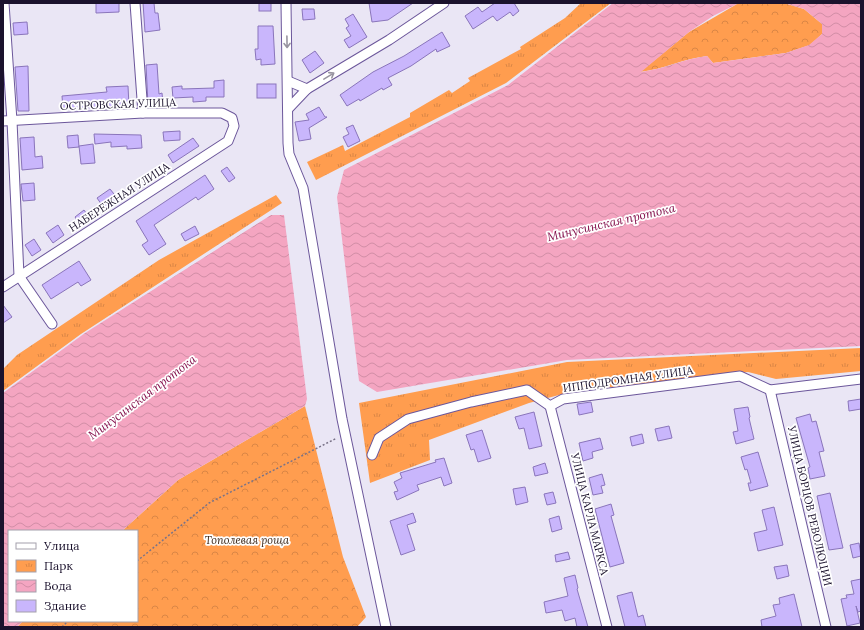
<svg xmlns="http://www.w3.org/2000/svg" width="864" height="630" viewBox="0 0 864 630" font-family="Lora,serif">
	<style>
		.forest { fill: url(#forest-crowns) }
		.park { fill: url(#park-tufts) }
		.water { fill: url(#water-waves) }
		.building { fill: #c9b6fc; stroke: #8a75bb }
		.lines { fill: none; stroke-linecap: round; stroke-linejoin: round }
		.minor-casing { stroke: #6c579b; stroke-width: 11 }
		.path { stroke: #7a7388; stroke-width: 1.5; stroke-dasharray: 2 2; stroke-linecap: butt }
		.minor { stroke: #fff; stroke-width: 9 }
		.oneway { stroke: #9894a0 }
		.labels { text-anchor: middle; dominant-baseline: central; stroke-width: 3.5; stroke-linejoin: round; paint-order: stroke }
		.street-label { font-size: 11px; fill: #1b122d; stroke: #fff }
		.park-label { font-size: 11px; font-style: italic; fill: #3a2618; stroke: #fff }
		.water-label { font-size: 12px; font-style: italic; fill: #85104c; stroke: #fff }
	</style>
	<defs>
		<pattern id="forest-crowns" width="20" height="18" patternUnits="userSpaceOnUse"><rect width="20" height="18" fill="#ff9d4f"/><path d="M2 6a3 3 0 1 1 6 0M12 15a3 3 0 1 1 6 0" fill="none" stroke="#da8645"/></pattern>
		<pattern id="park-tufts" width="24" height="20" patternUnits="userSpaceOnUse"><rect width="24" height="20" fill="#ff9d4f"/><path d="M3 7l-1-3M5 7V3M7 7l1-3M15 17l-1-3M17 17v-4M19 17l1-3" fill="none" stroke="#da8645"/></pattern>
		<pattern id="water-waves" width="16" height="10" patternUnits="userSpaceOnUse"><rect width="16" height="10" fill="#f4a5c1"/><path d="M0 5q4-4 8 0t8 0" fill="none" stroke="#d18da6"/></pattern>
	</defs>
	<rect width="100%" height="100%" fill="#eae6f5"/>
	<g class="forest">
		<path d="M784,3L804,9L822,24V34L810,45L786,53L713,63L707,56C683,59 664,69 640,72L689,32L737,4Z"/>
		<path d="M305,406L343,557L366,617L357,627H17L23,621H137V531H122L178,480Z"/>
	</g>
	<g class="park">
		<path d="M581,3H611L506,83L316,180L307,162L343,145L345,151L410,117V113L449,90L452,93L470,81L468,78L521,49L520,47L565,18Z"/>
		<path d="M276,195L282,203L81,334L3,391V369L17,355L159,260Z"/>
		<path d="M861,348V371L776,379L748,372L574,391L529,403L429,440L430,460L370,483L359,403L567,362Z"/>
	</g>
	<g class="water">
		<path d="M613,3H739L713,16L689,32L641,72C664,69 684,59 707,56L713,63L786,53L809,45L822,34V24L804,9L784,3H861V346L567,360L377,392L359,381L337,197L344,170L508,85Z"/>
		<path d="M271,215H284L307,399L305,406L178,480L122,531H9V621H23L17,627H3V393L85,333Z"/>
	</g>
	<g class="building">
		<path d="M96,3H119V12L96,13Z"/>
		<path d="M143,3H154L155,13H158L160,30L145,32Z"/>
		<rect x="259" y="3" width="12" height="8"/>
		<path d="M369,3H413L388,20L372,22Z"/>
		<path d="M495,3H514L519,11L513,16L510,12L497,21L493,16L473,29L465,16L478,7L482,12Z"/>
		<path d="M302,9H314L315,19L303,20Z"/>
		<path d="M353,14L367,37L349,48L344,40L351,36L346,28L349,26L345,19Z"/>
		<path d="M27,22L28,34L14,35L13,23Z"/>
		<path d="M258,26H273L275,64L261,65V59L256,60L255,49H258Z"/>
		<path d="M442,32L450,46L437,52L436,49L411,66L388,78L392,85L383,90L382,88L360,101L359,99L347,106L340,95L373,72L404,56Z"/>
		<path d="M315,51L324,63L310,73L302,60Z"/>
		<path d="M157,64L159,94L162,93L163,103L148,104L146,65Z"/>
		<path d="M28,66L29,111H18L15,67Z"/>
		<path d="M224,80V97H206V101L193,102V97L173,98L172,87L182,86V89L214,88V81Z"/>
		<rect x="257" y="84" width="19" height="14"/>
		<path d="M128,86L129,106L63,109L62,96L107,92L106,87Z"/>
		<path d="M319,107L325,117H327L309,128L311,139L299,141L295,122L309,120L306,114Z"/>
		<path d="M353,125L360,141L348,147L343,137L349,134L346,128Z"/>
		<path d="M180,131V140L164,141L163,132Z"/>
		<path d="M94,134L141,135L142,148L127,149V146L111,147V142L95,144Z"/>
		<path d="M78,135L79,147L68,148L67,136Z"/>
		<path d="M34,137L35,157L42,156L43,168L22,170L20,138Z"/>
		<path d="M193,138L199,146L173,163L168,155Z"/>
		<path d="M93,144L95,163L81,164L79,146Z"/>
		<path d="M227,167L235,178L229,182L221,171Z"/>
		<path d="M205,175L214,189L198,200L196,197L154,225L166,244L149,255L142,245L148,241L136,221Z"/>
		<path d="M34,183L35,200L23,201L21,184Z"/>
		<path d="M110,189L118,199L104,208L97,198Z"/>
		<path d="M84,210L89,217L80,224L75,217Z"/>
		<path d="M58,225L64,235L53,243L46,233Z"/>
		<path d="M195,226L199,234L185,241L181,234Z"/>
		<path d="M34,239L41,250L32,256L25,245Z"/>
		<path d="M79,261L91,280L81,286L78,282L51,299L42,285Z"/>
		<path d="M3,305L12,317L3,323Z"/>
		<path d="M861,399V409L849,411L848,401Z"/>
		<path d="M591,402L593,412L579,415L577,404Z"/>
		<path d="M748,407L750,417L749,418L754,439L736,444L733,432L738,431L734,409Z"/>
		<path d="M534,412L542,446L529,449L524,428L519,429L515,417Z"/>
		<path d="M810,414L812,422L816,421L824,451L819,452L825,476L810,479L808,468L810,467L796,418Z"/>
		<path d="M669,426L672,438L658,441L655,429Z"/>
		<path d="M482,430L491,458L478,462L474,449L471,450L466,435Z"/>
		<path d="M642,434L644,443L632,446L630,437Z"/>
		<path d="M600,438L603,449L592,452L593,458L583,461L579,443Z"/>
		<path d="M758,452L768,486L750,491L748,483H751L747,469L745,470L741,457Z"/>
		<path d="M444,458L452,483L444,486L441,477L417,485L419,490L397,500L394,492L398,491L394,482L402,478L400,473L436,462L435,460Z"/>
		<path d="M545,463L548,473L535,476L533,467Z"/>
		<path d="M602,474L605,485L601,486L603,493L593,495L589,478Z"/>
		<path d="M525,487L528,502L516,505L513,489Z"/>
		<path d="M553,492L556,503L547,505L544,494Z"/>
		<path d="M830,493L843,548L829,550L817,496Z"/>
		<path d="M611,504L614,515L611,516L624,563L610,567L595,509Z"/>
		<path d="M774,507L783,545L758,551L754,533L767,530L762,510Z"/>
		<path d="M413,513L416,522L407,525L415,550L401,555L390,521Z"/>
		<path d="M559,516L562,529L552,532L549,519Z"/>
		<path d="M859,543L861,556L853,558L850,545Z"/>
		<path d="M568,552L570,559L556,562L555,555Z"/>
		<path d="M787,565L789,576L777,579L774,567Z"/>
		<path d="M575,575L578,588L577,589L588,627H577L575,618L565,621L562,610L546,613L544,602L568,596L564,578Z"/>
		<path d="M861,579V611L858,612L856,606L860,623L847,626L841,599L847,598L846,595L854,594L851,581Z"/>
		<path d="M632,592L638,617L643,615L646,627H625L617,596Z"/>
		<path d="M794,594L802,627H762L761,620L776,616L773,605L780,604L779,598Z"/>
	</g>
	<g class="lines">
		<defs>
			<g id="minor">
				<path d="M4,3L12,121L19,276L52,324"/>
				<path d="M135,3L143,113"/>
				<path d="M286,3L288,143L289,154L303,188L342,419L386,627"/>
				<path d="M288,81L307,89"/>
				<path d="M288,109L307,89L389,40L444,3"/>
				<path d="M3,121L143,113H222L232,118L234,126L228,141L3,287"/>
				<path d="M770,390L826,627"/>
				<path d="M550,406L607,627"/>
				<path d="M372,455L379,438L408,419L471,402L527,390L550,406L563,399L740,376L770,390L861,379"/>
			</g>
		</defs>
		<use href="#minor" class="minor-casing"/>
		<g class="path">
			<path d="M137,561L209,503L337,438"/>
			<path d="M62,627L68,621"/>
		</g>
		<use href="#minor" class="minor"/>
	</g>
	<defs><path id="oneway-shaft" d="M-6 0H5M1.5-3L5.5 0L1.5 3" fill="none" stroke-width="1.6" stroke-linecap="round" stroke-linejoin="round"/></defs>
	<g class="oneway">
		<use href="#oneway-shaft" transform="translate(287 42) rotate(89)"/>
		<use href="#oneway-shaft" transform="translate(329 76) rotate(-31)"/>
	</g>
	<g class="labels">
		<g class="street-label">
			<text transform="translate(118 104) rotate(-2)">ОСТРОВСКАЯ УЛИЦА</text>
			<text transform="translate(119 197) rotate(-33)">НАБЕРЕЖНАЯ УЛИЦА</text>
			<text transform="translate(628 379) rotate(-8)">ИППОДРОМНАЯ УЛИЦА</text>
			<text transform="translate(810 506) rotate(77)">УЛИЦА БОРЦОВ РЕВОЛЮЦИИ</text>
			<text transform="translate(590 514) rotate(76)">УЛИЦА КАРЛА МАРКСА</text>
		</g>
		<g class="park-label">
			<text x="247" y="540">Тополевая роща</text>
		</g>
		<g class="water-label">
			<text transform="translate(611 222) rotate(-13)">Минусинская протока</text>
			<text transform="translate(142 397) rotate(-37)">Минусинская протока</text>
		</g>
	</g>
	<rect width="864" height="630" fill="none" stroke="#1b122d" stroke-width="8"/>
	<rect x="8" y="530" width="130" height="92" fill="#ffffff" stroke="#a4a0ab"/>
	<rect x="16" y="543" width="20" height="6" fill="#ffffff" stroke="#a4a0ab"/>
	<text x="44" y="550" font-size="12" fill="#1b122d">Улица</text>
	<rect x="16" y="560" width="20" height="12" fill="url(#park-tufts)" stroke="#a4a0ab"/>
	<text x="44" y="570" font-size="12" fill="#1b122d">Парк</text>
	<rect x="16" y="580" width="20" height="12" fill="url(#water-waves)" stroke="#a4a0ab"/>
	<text x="44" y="590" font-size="12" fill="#1b122d">Вода</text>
	<rect x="16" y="600" width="20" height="12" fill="#c9b6fc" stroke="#a4a0ab"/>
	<text x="44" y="610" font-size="12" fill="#1b122d">Здание</text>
</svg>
